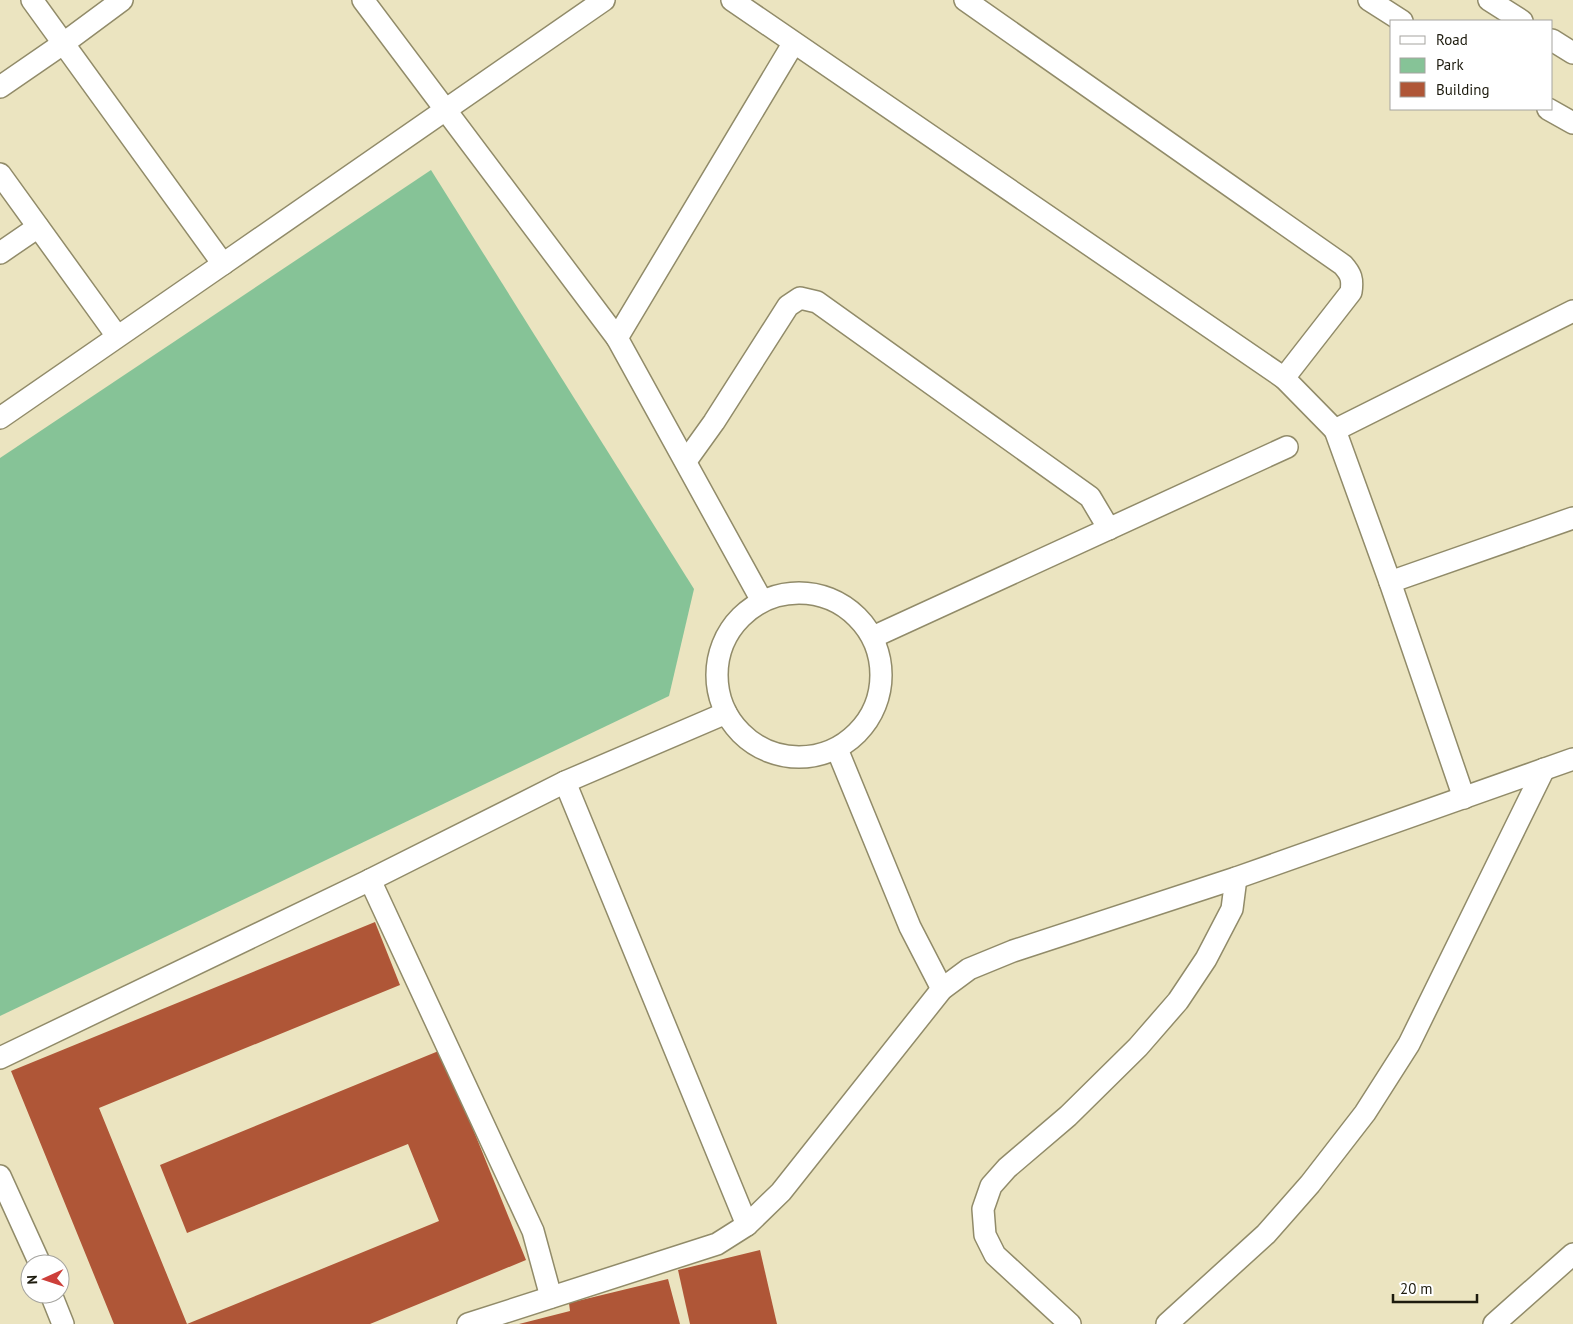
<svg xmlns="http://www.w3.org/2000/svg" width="1573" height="1324" viewBox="0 0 1573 1324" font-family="'PT Sans',sans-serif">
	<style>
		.green { fill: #86c397 }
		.building { fill: #af5637 }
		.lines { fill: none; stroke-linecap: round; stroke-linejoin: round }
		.minor-casing { stroke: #918b69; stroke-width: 24 }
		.minor { stroke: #fff; stroke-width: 21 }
	</style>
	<rect width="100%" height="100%" fill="#ebe4c0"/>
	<path class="green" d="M431,170L694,589L669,696L0,1016V458Z"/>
	<g class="building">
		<path d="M375,922L400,985L99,1108L187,1324L439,1221L408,1144L187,1233L160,1165L441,1050L526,1260L370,1324H114L11,1071Z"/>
		<path d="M760,1250L777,1324H690L678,1270Z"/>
		<path d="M668,1279L680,1324H519L570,1311L569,1303Z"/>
	</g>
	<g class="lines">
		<defs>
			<g id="minor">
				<path d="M363,0L617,338L793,44"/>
				<path d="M732,0L1284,378L1351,292C1353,279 1351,274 1343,265L965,0"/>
				<path d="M1369,0L1402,21"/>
				<path d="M1489,0L1522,21"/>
				<path d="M1552,40L1573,53"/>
				<path d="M0,87L64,43L122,0"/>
				<path d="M1548,109L1573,123"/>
				<path d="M0,174L117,336"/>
				<path d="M0,253L38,227"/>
				<path d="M223,264L604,0"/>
				<path d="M617,338L762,601"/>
				<path d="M1284,378L1335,430"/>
				<path d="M0,418L223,264L32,0"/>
				<path d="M686,461L714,422L788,306L800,298L817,302L1090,497L1109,529"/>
				<path d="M1390,582L1573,518"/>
				<circle cx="799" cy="675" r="82"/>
				<path d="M873,637L1287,447"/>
				<path d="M837,749L910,927L942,989"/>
				<path d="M565,782L747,1225"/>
				<path d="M1464,798L1390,582L1335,430L1573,311"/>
				<path d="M0,1058L370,880"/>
				<path d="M0,1176L40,1264"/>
				<path d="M51,1294L63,1324"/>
				<path d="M551,1297L533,1231L370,880L565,782L726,713"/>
				<path d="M468,1324L717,1244L747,1225L781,1192L942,989L969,969L1013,951L1236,878L1573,759"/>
				<path d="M1070,1324L995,1255L985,1235L983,1209L991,1186L1007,1168L1068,1116L1138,1047L1178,1001L1206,959L1232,909L1236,878"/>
				<path d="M1167,1324L1266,1234L1310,1184L1365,1113L1409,1044L1544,769"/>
				<path d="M1494,1324L1573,1254"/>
			</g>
		</defs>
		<use href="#minor" class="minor-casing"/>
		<use href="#minor" class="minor"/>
	</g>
	<rect x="1390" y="20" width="162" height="90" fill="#ffffff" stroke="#a5a49f"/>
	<rect x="1400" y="36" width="25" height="8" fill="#ffffff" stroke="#a5a49f"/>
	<text x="1436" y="45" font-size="15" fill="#1d1b0e">Road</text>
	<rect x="1400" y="58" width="25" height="15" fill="#86c397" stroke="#a5a49f"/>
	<text x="1436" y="70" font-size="15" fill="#1d1b0e">Park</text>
	<rect x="1400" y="82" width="25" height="15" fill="#af5637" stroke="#a5a49f"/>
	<text x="1436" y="95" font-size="15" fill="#1d1b0e">Building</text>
	<g transform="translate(45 1279) rotate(267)"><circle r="24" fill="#ffffff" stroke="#a5a49f"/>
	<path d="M0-4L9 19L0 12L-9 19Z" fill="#cd3f3a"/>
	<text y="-8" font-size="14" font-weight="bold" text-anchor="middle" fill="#1d1b0e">N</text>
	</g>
	<path d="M1393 1294v8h84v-8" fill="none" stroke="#1d1b0e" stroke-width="2.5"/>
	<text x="1400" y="1294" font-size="15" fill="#1d1b0e" stroke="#ffffff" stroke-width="4" paint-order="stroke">20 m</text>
</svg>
